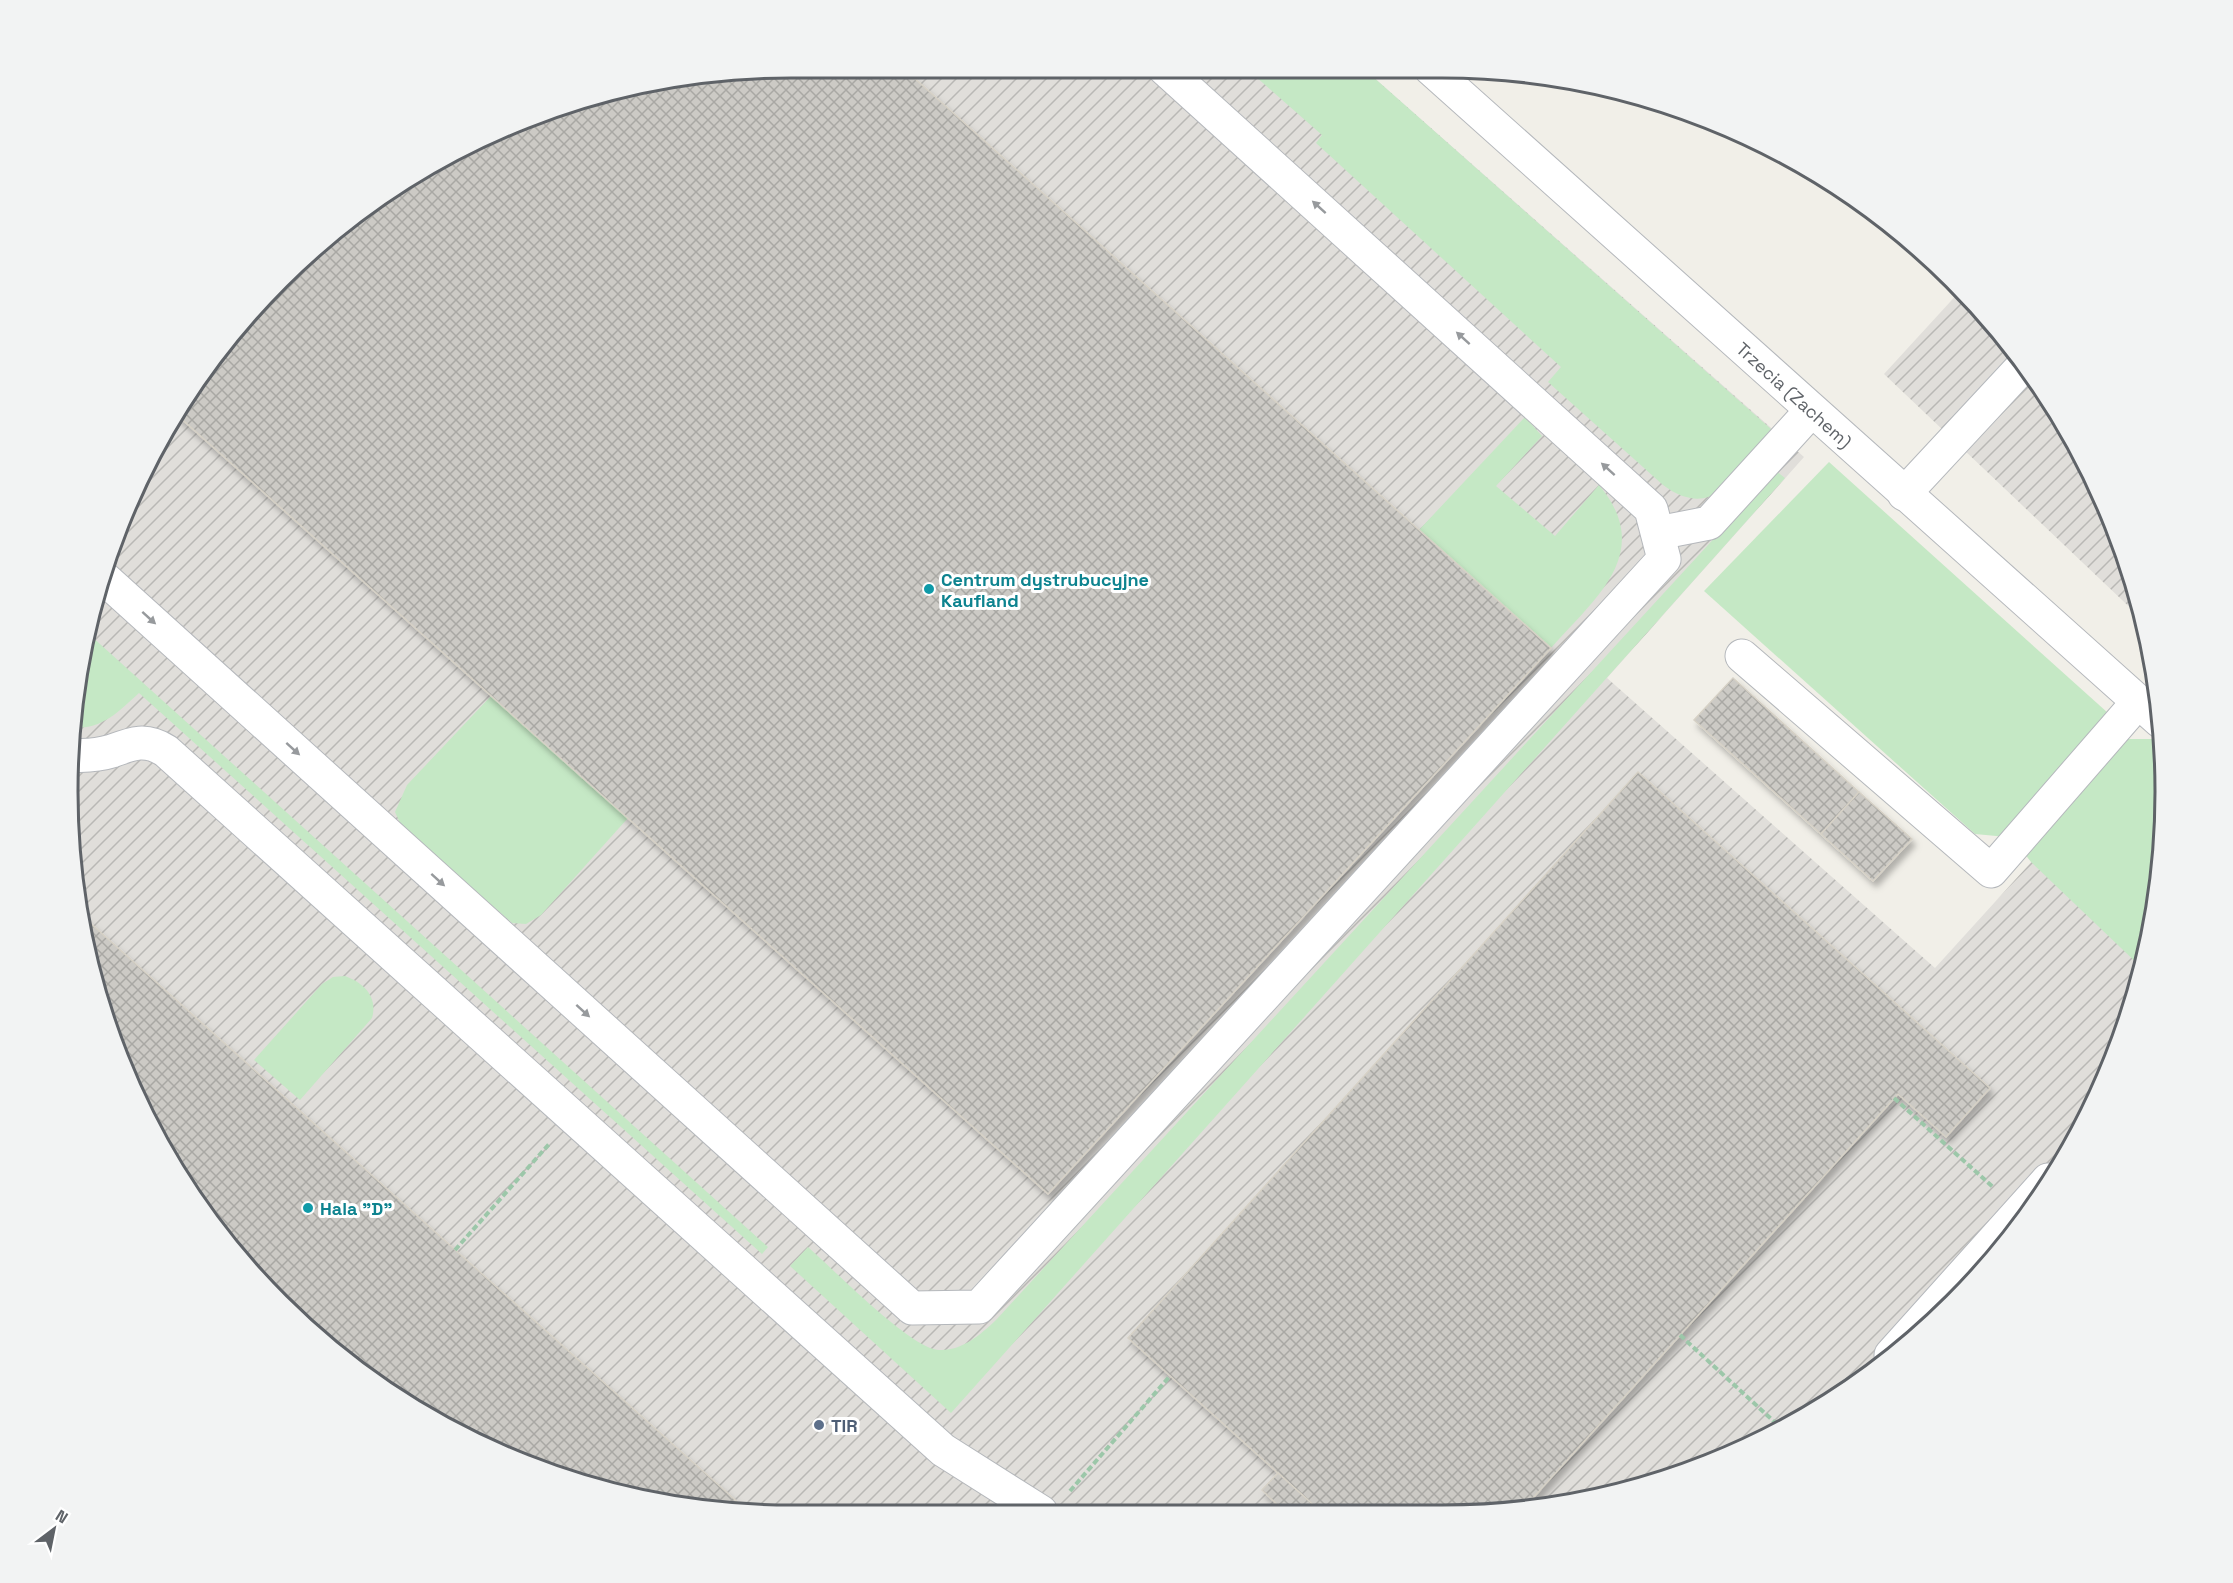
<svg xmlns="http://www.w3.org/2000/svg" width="2233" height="1583" viewBox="0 0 2233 1583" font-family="'Space Grotesk',sans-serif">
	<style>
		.industrial { fill: url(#industrial-furrows) }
		.grass { fill: #c5e8c5 }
		.building { fill: url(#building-cross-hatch); stroke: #d6d1c6; stroke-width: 1.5; filter: url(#shadow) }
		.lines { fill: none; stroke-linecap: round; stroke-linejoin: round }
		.minor-casing { stroke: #b5b8bc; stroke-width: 35 }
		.path { stroke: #9cc7a9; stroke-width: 4; stroke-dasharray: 6 3; stroke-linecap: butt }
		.minor { stroke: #fff; stroke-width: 33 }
		.oneway { fill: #979a9d }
		.culture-dot { fill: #0f9aa8; stroke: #fff; stroke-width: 2 }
		.service-dot { fill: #5c6f8a; stroke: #fff; stroke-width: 2 }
		.labels { text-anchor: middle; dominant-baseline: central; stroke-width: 6; stroke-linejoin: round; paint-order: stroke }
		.street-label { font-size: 18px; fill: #5f6368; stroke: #fff }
		.culture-label { font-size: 18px; font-weight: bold; fill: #0d838f; stroke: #fff; text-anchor: start }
		.service-label { font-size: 18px; font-weight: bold; fill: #4e5e75; stroke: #fff; text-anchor: start }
		.rim { fill: none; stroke: #5f6368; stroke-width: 3 }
	</style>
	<defs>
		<pattern id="industrial-furrows" width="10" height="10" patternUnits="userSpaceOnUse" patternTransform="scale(1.5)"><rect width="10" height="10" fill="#e0deda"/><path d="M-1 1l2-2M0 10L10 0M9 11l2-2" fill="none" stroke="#b9b8b5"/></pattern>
		<pattern id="building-cross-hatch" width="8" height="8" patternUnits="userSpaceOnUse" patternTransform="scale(1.5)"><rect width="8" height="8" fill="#cccac5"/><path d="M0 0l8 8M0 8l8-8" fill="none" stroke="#a9a8a4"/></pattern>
		<filter id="shadow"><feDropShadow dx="3.5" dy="6" stdDeviation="3" flood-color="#0004"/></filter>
	</defs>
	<rect width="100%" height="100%" fill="#f1efe8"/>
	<g class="industrial">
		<path d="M792,68H1363L1804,457L1607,678L1935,968L2113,772L2164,839L2141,979L2091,1111L2016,1232L1919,1336L1761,1441L1629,1491L1536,1509L744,1514L604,1491L472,1441L351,1366L247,1269L81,932L68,792L74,697L123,514L189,390L247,314L390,189L514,123L604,92Z"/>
		<path d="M1961,290L1986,314L2068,429L2127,558L2141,618L1884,374Z"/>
	</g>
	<g class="grass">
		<path d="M1246,68H1363L1771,429C1745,468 1716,525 1663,485L1548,382L1561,367L1316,143L1322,135Z"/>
		<path d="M1525,417L1542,436L1496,486L1555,536L1599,485C1656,553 1594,599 1551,648L1419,530Z"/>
		<path d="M1829,462L2108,713L2007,837L1975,834L1704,591Z"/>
		<path d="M1776,471L1785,478L951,1413L790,1266L808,1247C832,1268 911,1349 939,1350C962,1351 980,1335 996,1320Z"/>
		<path d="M90,635L768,1247L762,1254L139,693C118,712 103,729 72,728L74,697Z"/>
		<path d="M491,696L628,818L541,915L526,924L512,923L401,825L395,812L407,785Z"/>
		<path d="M2124,739H2153L2161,747L2164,839L2143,969L2031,862L2021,849Z"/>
		<path d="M345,976C364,983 378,997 372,1018L300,1100L254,1060L322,984L333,977Z"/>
	</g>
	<g class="building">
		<path d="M792,68H903L1551,648L1048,1194L176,414L189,390L247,314L390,189L514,123L604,92Z"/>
		<path d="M1733,678L1859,792L1821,834L1694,720Z"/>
		<path d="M1638,772L1990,1088L1946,1137L1898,1094L1523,1509L1320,1511L1128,1338Z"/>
		<path d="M1859,792L1912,839L1873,881L1821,834Z"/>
		<path d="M79,913L481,1273L751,1514L604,1491L472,1441L351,1366L247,1269L142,1112L81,932Z"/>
		<path d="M1278,1473L1320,1511H1284L1262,1490Z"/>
	</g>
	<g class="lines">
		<defs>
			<g id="minor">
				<path d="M1430,68L2160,721"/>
				<path d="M1904,494L2023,366"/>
				<path d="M1658,533L1709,523L1811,411"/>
				<path d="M105,579L912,1308L979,1307L1664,559L1651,509L1164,68"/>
				<path d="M1742,656L1991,871L2138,702"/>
				<path d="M70,755C84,756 99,755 112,751C133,743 146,738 166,751L943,1450L1041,1512"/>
				<path d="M1891,1355L2048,1180"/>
			</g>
		</defs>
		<use href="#minor" class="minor-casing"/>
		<g class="path">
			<path d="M1894,1098L1994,1188"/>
			<path d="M455,1250L550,1143"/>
			<path d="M1680,1335L1781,1428"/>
			<path d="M1070,1491L1170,1376"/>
		</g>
		<use href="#minor" class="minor"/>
	</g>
	<defs><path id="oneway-solid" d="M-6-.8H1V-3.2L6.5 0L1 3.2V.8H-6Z" transform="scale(1.5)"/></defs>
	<g class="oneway">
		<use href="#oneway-solid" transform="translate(1319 207) rotate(-138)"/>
		<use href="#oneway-solid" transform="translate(1463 338) rotate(-138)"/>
		<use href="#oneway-solid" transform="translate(1608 469) rotate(-138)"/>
		<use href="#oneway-solid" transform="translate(149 618) rotate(42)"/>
		<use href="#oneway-solid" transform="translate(293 749) rotate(42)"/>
		<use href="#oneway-solid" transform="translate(438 880) rotate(42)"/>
		<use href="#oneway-solid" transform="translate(583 1011) rotate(42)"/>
	</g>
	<g class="culture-dot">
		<circle cx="929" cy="589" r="6"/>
		<circle cx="308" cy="1208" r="6"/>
	</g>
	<circle class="service-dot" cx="819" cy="1425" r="6"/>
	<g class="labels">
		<g class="street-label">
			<text transform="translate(1794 395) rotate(42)">Trzecia (Zachem)</text>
		</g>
		<g class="culture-label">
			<text x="941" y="579">Centrum dystrubucyjne<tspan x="941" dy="21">Kaufland</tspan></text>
			<text x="320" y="1208">Hala "D"</text>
		</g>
		<g class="service-label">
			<text x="831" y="1425">TIR</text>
		</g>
	</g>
	<path d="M0 0H2233V1583H0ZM791 78H1442A713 713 0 0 1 2155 791V792A713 713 0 0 1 1442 1505H791A713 713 0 0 1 78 792V791A713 713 0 0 1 791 78Z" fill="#f2f3f3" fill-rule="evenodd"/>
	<path class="rim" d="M791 78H1442A713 713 0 0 1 2155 791V792A713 713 0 0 1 1442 1505H791A713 713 0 0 1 78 792V791A713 713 0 0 1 791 78Z"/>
	<g transform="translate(54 1529) rotate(32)" stroke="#ffffff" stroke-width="4.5" paint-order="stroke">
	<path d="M0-4.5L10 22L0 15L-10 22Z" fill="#5f6368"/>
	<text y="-9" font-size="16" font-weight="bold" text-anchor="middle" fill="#5f6368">N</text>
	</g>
</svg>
